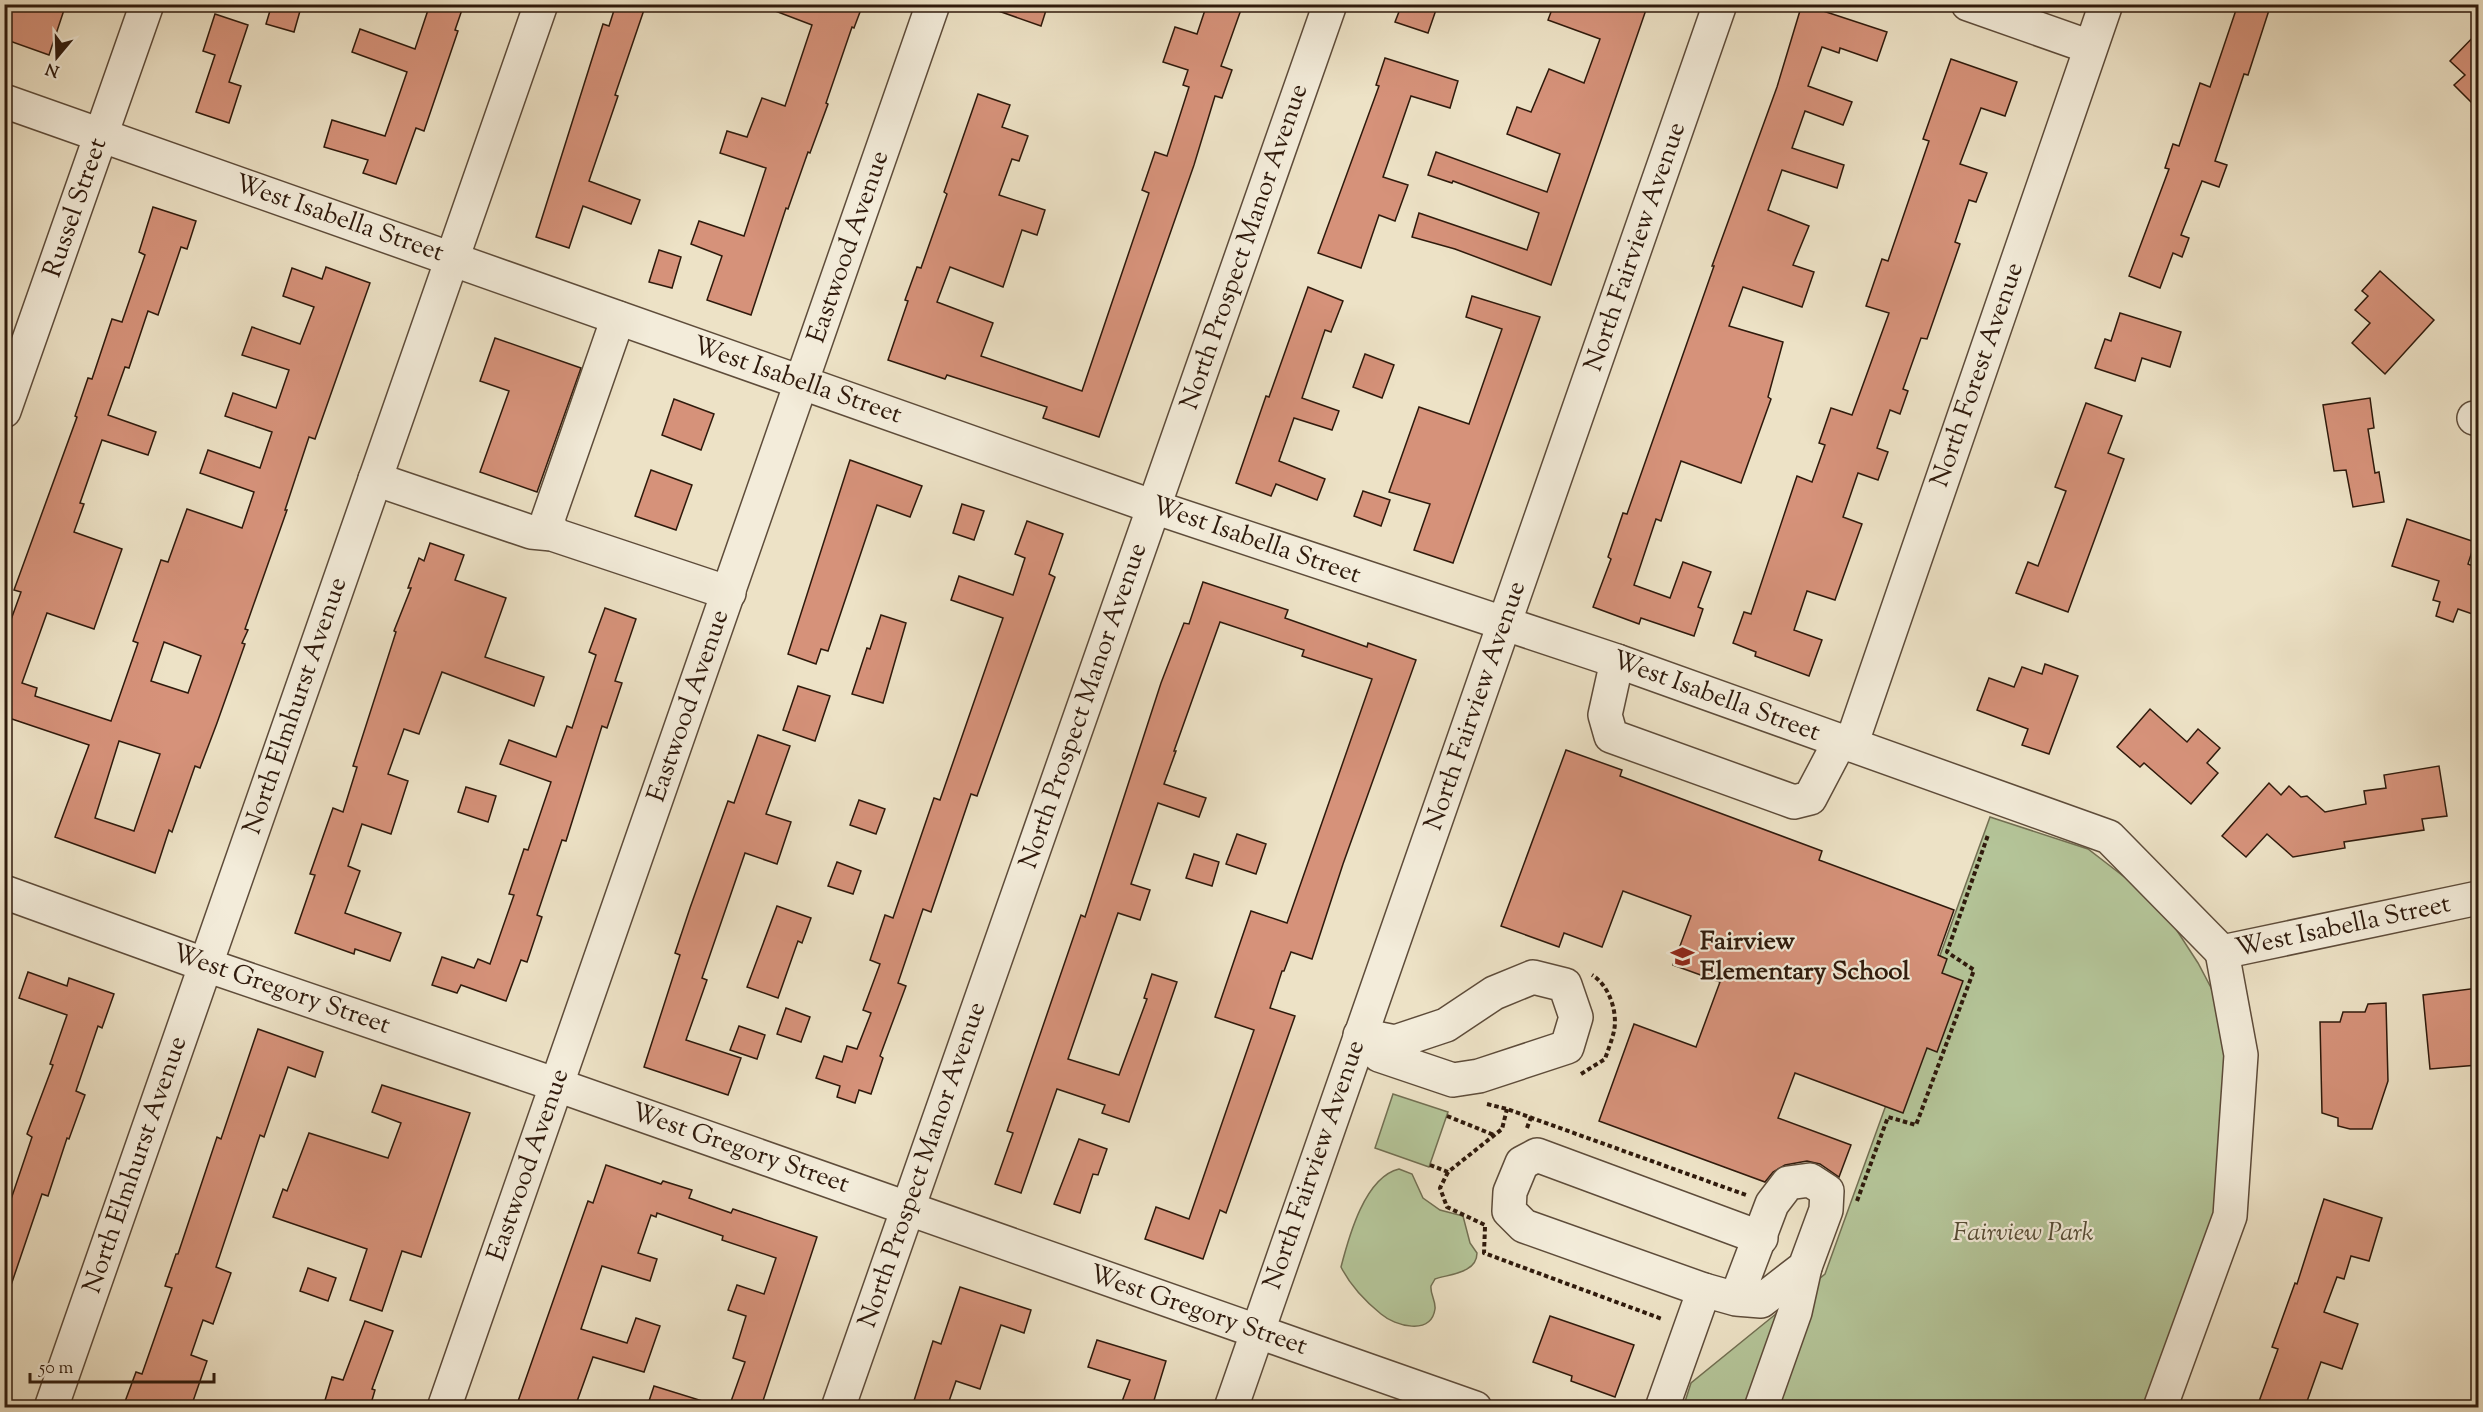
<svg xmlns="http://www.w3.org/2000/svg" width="2483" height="1412" viewBox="0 0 2483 1412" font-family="'Sorts Mill Goudy',serif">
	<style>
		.green { fill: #b4c498; stroke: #726f52; stroke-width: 1.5 }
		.building { fill: #d6927a; stroke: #2f1a0c; stroke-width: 1.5; fill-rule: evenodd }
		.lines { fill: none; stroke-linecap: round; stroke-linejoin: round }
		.minor-casing { stroke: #5e4c3a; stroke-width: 36 }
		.path { stroke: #2f1a0c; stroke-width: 4; stroke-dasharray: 4.5 3; stroke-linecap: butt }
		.minor { stroke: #f3ecda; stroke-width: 33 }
		.labels { text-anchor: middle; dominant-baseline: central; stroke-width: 4.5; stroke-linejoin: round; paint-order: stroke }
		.street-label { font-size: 26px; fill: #2f1a0c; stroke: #f3ecda }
		.poi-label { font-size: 26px; font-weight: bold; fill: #2f1a0c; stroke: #f3ecda; text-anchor: start }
		.park-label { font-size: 26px; font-style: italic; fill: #574d36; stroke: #f3ecda }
	</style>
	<rect width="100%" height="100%" fill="#ede2c6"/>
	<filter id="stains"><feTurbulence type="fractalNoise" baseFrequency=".00333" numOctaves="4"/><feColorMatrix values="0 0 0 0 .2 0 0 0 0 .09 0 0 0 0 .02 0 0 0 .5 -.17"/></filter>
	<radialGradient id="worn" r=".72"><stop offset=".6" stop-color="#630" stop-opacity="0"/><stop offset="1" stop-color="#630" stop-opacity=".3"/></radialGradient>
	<g class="green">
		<path d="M1990,817L2088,849L2127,879L2174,926L2198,963L2218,1001L2229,1055L2227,1174L2147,1407L1683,1408L1691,1383L1825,1274Z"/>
		<path d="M1393,1094L1448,1112L1429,1167L1375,1148Z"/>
		<path d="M1399,1169L1412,1174L1423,1198L1440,1210L1463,1216L1470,1243L1477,1253C1477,1273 1450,1274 1435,1279L1431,1286C1430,1294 1436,1301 1435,1309C1431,1336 1395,1326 1381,1314C1365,1301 1350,1285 1341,1267C1349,1236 1365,1177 1399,1169Z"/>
	</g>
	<g class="building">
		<path d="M12,4H66L49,55L4,39V28Z"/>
		<path d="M272,4H302L294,32L266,24Z"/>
		<path d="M430,4H464L455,30L458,31L424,131L416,128L396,184L363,173L368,160L324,147L332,120L385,136L407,72L352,52L360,29L415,49Z"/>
		<path d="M616,4H646L615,95L618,96L589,181L640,200L631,224L583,206L569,248L536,237L603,24L609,26Z"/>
		<path d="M762,4H863L854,28L852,27L826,103L828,104L810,153L808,152L788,209L786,208L751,315L707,300L722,256L691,244L699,221L744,236L766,168L720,153L727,131L747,137L762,98L785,106L812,25L762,6Z"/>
		<path d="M987,4H1048L1041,26L987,7Z"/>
		<path d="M1207,4H1243L1221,66L1232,70L1222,98L1215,96L1194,165L1099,437L1043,418L1047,407L947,375L945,379L888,360L908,301L905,300L917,267L921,268L947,194L944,192L978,94L1010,105L1002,127L1028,136L1019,161L1012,159L999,195L1045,210L1037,235L1022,230L1003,287L950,267L937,302L993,323L981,356L1082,391L1149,193L1142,190L1155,152L1167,156L1189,87L1183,85L1188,70L1163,62L1175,27L1197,34Z"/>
		<path d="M1402,4H1438L1428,33L1395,22Z"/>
		<path d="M1554,4H1648L1551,285L1455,249L1412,237L1419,213L1527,250L1539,213L1453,181L1452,183L1428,175L1436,152L1547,192L1560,154L1507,134L1517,107L1531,112L1549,69L1584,83L1600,39L1548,20Z"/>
		<path d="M1802,4L1887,32L1877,61L1840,48L1839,53L1822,47L1808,86L1852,102L1843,125L1805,111L1792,148L1844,165L1837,188L1782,170L1768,210L1809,226L1793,265L1814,272L1802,307L1743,287L1729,326L1783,342L1768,397L1771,399L1741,483L1681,461L1661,521L1656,519L1634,585L1670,598L1683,562L1711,572L1698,607L1703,609L1694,636L1641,618L1639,624L1593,607L1611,559L1608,557L1623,513L1627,514L1714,266H1712L1777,87Z"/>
		<path d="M2238,4H2271L2248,75L2244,74L2215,161L2227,165L2219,187L2202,181L2181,235L2189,238L2182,257L2173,253L2160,288L2129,276L2169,169L2165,168L2173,144L2179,146L2200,83L2210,87Z"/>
		<path d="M215,14L248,25L229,82L241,86L229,123L196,112L215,55L203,51Z"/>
		<path d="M2478,32V109L2454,85L2465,75L2450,61Z"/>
		<path d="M1385,58L1458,81L1450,108L1411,96L1383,177L1408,185L1395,221L1379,215L1361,268L1318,253L1379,86L1376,85Z"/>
		<path d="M1951,59L2017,82L2005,116L1981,108L1960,164L1987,173L1976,202L1969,200L1955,242L1960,244L1927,339L1921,338L1903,389L1908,391L1900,414L1890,410L1877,448L1888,452L1878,480L1858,473L1843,517L1862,524L1835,600L1807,591L1794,630L1822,640L1809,676L1755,656L1756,652L1733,643L1744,612L1751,614L1797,476L1812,482L1825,445L1819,443L1831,408L1852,415L1889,313L1866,306L1882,259L1888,261L1929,141L1923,139Z"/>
		<path d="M153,207L196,221L187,249L181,247L158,315L148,311L129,368L125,367L108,415L156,432L148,455L102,440L80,503L84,504L74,532L122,549L94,629L47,613L22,683L37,688L35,696L111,721L138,643L133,641L161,560L168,562L187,509L242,528L254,492L200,473L208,450L260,468L272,432L225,416L233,393L276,408L289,370L242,355L252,327L300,344L314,307L283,296L292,268L322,279L326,267L370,283L315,439L309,437L285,510H287L245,629L248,630L242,643L245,644L217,723L200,768L195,766L172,832L169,830L155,873L55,837L89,745L9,718L7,725L4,724V639L21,592L14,590L77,417L75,416L88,378L92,379L112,319L122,322L145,255L139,252ZM164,642L201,656L188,693L151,681ZM119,741L160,754L134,831L95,818Z"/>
		<path d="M659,250L681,257L672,288L649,282Z"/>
		<path d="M2380,271L2434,320L2385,374L2352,343L2370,323L2355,310L2368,296L2362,291Z"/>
		<path d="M1308,287L1343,301L1331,332L1325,330L1302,398L1339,411L1332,430L1294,418L1279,461L1325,479L1317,500L1276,484L1271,496L1236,483L1266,396L1269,397Z"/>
		<path d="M1472,296L1540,317L1453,563L1414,550L1430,504L1389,492L1419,407L1469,424L1502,329L1466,317Z"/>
		<path d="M2120,313L2181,332L2170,367L2142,358L2135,381L2095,368L2105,339L2111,341Z"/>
		<path d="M495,338L581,368L537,492L480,472L509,391L480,381Z"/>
		<path d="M1365,354L1394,365L1382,398L1353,387Z"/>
		<path d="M2370,398L2374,428L2368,429L2375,473L2379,472L2384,502L2353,507L2346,470L2334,471L2323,405Z"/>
		<path d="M674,399L714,414L701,450L662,435Z"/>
		<path d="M2086,403L2122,416L2108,453L2124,459L2068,612L2016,593L2028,562L2038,566L2066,491L2055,487Z"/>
		<path d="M850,460L922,486L910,517L877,505L828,651L821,649L816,664L788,654Z"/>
		<path d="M651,470L692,485L676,530L635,516Z"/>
		<path d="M1363,491L1390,500L1381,526L1354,516Z"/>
		<path d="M962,504L984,511L974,540L953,533Z"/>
		<path d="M2407,519L2475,542L2468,564L2478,568V616L2458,609L2453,622L2436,616L2440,602L2433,600L2439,581L2392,566Z"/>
		<path d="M1027,521L1063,534L1049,574L1055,577L977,796L971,794L931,912L923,909L898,983L906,986L880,1056L883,1058L871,1094L859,1090L855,1103L837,1097L840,1086L816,1078L824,1056L842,1062L847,1046L857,1049L871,1013L863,1010L880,964L870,960L885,915L893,918L934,798L940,800L1003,618L951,600L959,576L1013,595L1025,558L1015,554Z"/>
		<path d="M430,543L464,555L455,580L506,598L485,657L544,677L534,706L442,672L419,734L404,729L388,774L408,781L391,834L362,824L348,866L360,871L345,913L401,933L390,961L355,949L354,954L295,933L315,875L310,874L333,808L343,812L357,767L353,766L396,632L394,631L411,588H408L419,558L424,561Z"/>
		<path d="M1203,582L1288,610L1285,618L1367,647L1368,643L1416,660L1343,864L1312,959L1291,952L1284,971H1282L1270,1008L1295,1016L1226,1213L1220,1210L1203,1259L1145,1239L1156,1207L1189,1219L1254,1030L1215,1017L1236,955L1251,911L1287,923L1372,679L1302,656L1304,650L1220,622L1174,751H1176L1164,784L1206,798L1199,817L1158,803L1131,884L1150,890L1140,920L1118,913L1068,1059L1119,1075L1147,999L1144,998L1152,974L1177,982L1129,1122L1102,1113L1105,1105L1057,1089L1021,1193L995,1184L1013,1133L1007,1131L1081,915L1085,917L1161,683L1184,623L1189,624Z"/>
		<path d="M605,608L636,619L615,681L622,683L607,728L602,726L566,841L562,840L537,915L542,917L527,962L521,960L506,1001L461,985L457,993L432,985L442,957L474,968L478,959L490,964L514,895L509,894L524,849L528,850L551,782L500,764L509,740L556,757L567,726L572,728L596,655L589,652Z"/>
		<path d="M881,615L906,623L883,703L852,694L867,648L870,649Z"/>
		<path d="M2045,664L2078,676L2049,754L2022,745L2028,729L1977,710L1989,678L2014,687L2022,667L2042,674Z"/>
		<path d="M798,686L830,696L815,741L783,730Z"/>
		<path d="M2150,709L2187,742L2198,729L2220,748L2207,763L2218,773L2191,804L2144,763L2140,767L2117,747Z"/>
		<path d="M758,735L790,746L766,814L791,822L777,864L745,853L702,978L707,980L686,1040L741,1058L728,1095L644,1067L680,955L675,953L690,908L728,801L734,803Z"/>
		<path d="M1566,750L1622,770L1620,776L1822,851L1819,860L1954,910L1938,955L1947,959L1942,973L1963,981L1937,1052L1927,1048L1903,1113L1795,1073L1778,1118L1851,1145L1839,1177L1820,1164L1807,1161L1785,1165L1773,1172L1765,1182L1599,1121L1634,1024L1696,1047L1720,982L1673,965L1691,916L1623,891L1602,947L1564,933L1559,947L1501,926Z"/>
		<path d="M2439,766L2447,816L2422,819L2424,830L2344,842L2345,848L2293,857L2267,834L2246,857L2222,836L2269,783L2281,795L2289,786L2301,797L2307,796L2325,812L2366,804L2364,791L2386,788L2384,775Z"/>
		<path d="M466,787L496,796L488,822L458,812Z"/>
		<path d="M859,800L885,809L876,834L850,825Z"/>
		<path d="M1237,834L1266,844L1256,874L1226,864Z"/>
		<path d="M1194,854L1219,862L1212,886L1186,878Z"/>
		<path d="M837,862L861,871L853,894L828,886Z"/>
		<path d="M777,906L811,918L802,943L798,941L778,998L747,987Z"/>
		<path d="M28,972L67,986L69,978L114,994L102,1028L98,1026L76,1091L85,1095L69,1139L67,1138L48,1196L42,1194L8,1294H4V1220L32,1137L27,1134L53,1065L50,1064L67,1015L19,998Z"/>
		<path d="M2478,988V1065L2430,1069L2423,995Z"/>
		<path d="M2386,1003L2388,1081L2372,1129H2350L2338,1126V1118L2322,1113L2320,1022H2340L2343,1012H2365L2368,1004Z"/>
		<path d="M786,1008L810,1017L801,1042L777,1034Z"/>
		<path d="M739,1026L765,1035L757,1059L730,1050Z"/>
		<path d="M258,1029L323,1052L315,1077L288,1067L264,1137L260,1135L216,1267L231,1273L213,1324L203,1320L191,1355L207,1361L191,1407H123L136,1372L142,1374L172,1288L165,1286L176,1254H178L217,1137L221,1139Z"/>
		<path d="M382,1085L470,1113L421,1257L402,1251L382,1311L350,1300L367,1249L273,1217L283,1189L287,1191L309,1133L388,1158L401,1123L372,1112Z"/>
		<path d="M1079,1139L1107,1149L1098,1175L1093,1174L1080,1213L1054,1204Z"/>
		<path d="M606,1165L661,1184L663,1181L692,1190L689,1198L731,1213L733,1209L817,1237L761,1407H729L745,1362L733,1358L746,1316L728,1310L737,1285L764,1294L776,1258L722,1240L723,1236L657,1213L656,1217L651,1215L638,1253L657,1259L650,1281L602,1266L581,1329L627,1343L636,1318L660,1326L644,1372L593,1357L575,1407H516L588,1201L593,1203Z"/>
		<path d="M2324,1199L2382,1218L2369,1261L2351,1256L2344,1279L2337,1277L2324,1312L2358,1324L2342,1369L2321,1362L2305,1407H2257L2278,1349L2272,1347L2295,1283L2297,1284Z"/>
		<path d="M308,1268L336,1278L328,1301L300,1291Z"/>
		<path d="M960,1287L1031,1310L1024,1333L1001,1325L980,1389L956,1381L947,1407H912L933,1341L941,1344Z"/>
		<path d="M1550,1316L1634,1345L1615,1397L1571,1381L1572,1376L1533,1362Z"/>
		<path d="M365,1321L393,1331L372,1389L375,1390L370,1407H323L332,1377L343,1380Z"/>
		<path d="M1097,1340L1166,1361L1152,1407H1120L1130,1380L1088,1367Z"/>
		<path d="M654,1386L709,1403V1407H647Z"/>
	</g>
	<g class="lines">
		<defs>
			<g id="minor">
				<path d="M1968,4L2090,47"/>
				<path d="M4,101L1154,507L1617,661L2109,837L2222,952L2478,898"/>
				<path d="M4,411L147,4"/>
				<path d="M2474,418L2478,419"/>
				<path d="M375,479L531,532L552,534L729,593"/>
				<path d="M552,534L548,519L618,318"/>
				<path d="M1617,661L1605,715L1611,736L1794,802L1810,798L1840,741"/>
				<path d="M1851,745L2106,4"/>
				<path d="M4,892L206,965L557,1085L1475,1408"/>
				<path d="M1533,977L1565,985L1576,1017L1567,1047L1479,1076L1453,1080L1379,1055L1360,1035L1395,1042L1446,1025L1494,993Z"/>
				<path d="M1704,1290L1524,1226L1509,1211L1510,1192L1522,1163L1537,1155L1761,1238"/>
				<path d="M51,1408L541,4"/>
				<path d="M444,1408L933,4"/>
				<path d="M838,1408L1330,4"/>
				<path d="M1231,1408L1720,4"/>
				<path d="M1662,1408L1704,1290L1736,1299L1761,1301L1805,1267L1826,1210L1827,1191L1810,1180L1788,1183L1772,1204L1736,1299"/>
				<path d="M1761,1408L1795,1312L1805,1267"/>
				<path d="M2160,1408L2230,1216L2241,1055L2222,952"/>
			</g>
		</defs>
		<use href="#minor" class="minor-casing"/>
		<g class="path">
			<path d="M1581,1074L1605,1059C1608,1050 1612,1040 1614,1031C1618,1012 1609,985 1592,975"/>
			<path d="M1487,1104L1507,1109L1746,1195"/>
			<path d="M1447,1116L1494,1135"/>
			<path d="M1527,1128L1531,1117"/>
			<path d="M1430,1165L1448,1172L1502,1129L1507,1109"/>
			<path d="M1448,1172L1440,1188L1447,1207L1485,1225"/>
			<path d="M1857,1201L1888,1117L1916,1125L1974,970L1947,952L1988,835"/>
			<path d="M1485,1227L1484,1253L1662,1319"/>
		</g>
		<use href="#minor" class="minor"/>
	</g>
	<defs>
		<symbol id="school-bare" viewBox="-9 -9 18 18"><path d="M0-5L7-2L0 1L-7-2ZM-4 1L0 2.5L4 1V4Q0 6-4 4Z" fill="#8f2418" stroke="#f3ecda" stroke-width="2.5" paint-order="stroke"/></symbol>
	</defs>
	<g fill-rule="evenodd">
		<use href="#school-bare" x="1666" y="940" width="33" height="33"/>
	</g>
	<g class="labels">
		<g class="street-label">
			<text transform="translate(76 208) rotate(-71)">Russel Street</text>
			<text transform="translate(339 219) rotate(19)">West Isabella Street</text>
			<text transform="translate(849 247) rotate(-71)">Eastwood Avenue</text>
			<text transform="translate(1245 247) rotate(-71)">North Prospect Manor Avenue</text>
			<text transform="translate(1636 247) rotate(-71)">North Fairview Avenue</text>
			<text transform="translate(1978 375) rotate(-71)">North Forest Avenue</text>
			<text transform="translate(797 381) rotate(19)">West Isabella Street</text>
			<text transform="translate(1256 541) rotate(19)">West Isabella Street</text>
			<text transform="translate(1716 697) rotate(20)">West Isabella Street</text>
			<text transform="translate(296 706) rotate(-71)">North Elmhurst Avenue</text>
			<text transform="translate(689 706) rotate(-71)">Eastwood Avenue</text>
			<text transform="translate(1084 706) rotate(-71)">North Prospect Manor Avenue</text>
			<text transform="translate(1476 706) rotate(-71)">North Fairview Avenue</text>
			<text transform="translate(2343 927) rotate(-12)">West Isabella Street</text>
			<text transform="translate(281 990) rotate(19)">West Gregory Street</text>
			<text transform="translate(740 1149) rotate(19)">West Gregory Street</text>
			<text transform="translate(136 1165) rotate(-71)">North Elmhurst Avenue</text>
			<text transform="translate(529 1165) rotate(-71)">Eastwood Avenue</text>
			<text transform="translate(923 1165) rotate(-71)">North Prospect Manor Avenue</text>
			<text transform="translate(1315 1165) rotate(-71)">North Fairview Avenue</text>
			<text transform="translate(1198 1311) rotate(19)">West Gregory Street</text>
		</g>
		<g class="poi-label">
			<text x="1700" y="942">Fairview<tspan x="1700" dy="30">Elementary School</tspan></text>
		</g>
		<g class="park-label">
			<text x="2023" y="1233">Fairview Park</text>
		</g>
	</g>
	<rect width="2483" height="1412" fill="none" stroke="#ede2c6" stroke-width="24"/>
	<rect x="6" y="6" width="2471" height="1400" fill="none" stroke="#2f1a0c" stroke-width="3"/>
	<rect x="12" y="12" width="2459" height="1388" fill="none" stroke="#2f1a0c" stroke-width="1.5"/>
	<g transform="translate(57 57) rotate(199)" stroke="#f3ecda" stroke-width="4.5" paint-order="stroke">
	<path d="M0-4.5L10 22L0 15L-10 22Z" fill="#2f1a0c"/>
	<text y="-9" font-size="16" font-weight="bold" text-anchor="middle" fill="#2f1a0c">N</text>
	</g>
	<path d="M30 1373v9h184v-9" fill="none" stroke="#2f1a0c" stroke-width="3"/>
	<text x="39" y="1373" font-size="18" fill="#2f1a0c" stroke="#f3ecda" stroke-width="4.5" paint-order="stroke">50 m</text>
	<rect width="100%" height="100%" filter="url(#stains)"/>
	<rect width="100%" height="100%" fill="url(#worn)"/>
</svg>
